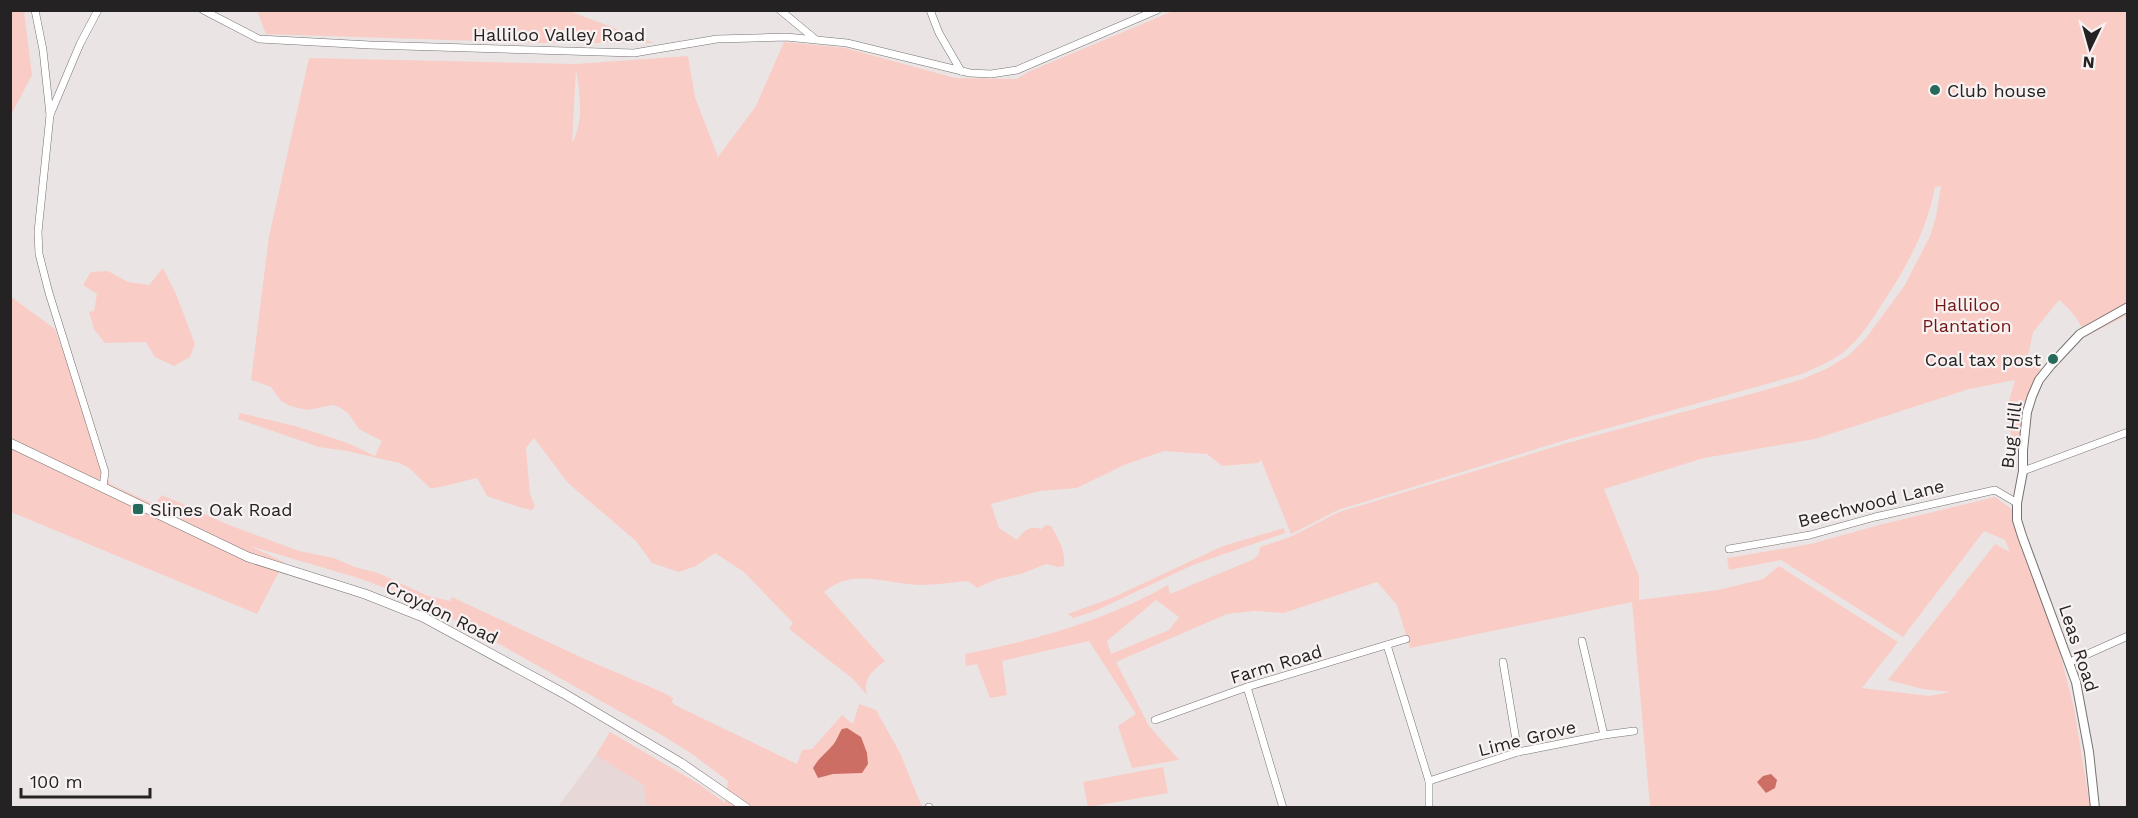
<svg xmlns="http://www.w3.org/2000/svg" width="2138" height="818" viewBox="0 0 2138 818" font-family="'Work Sans',sans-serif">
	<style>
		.built { fill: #e7d8d7 }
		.green { fill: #faccc6; fill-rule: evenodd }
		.water { fill: #cd6e65 }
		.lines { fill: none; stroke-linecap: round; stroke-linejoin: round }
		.minor-casing { stroke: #777271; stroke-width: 8 }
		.tertiary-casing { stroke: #777271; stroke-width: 10 }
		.secondary-casing { stroke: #777271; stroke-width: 10 }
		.minor { stroke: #fff; stroke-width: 7 }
		.tertiary { stroke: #fff; stroke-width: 8 }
		.secondary { stroke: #fff; stroke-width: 9 }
		.poi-dot { fill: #266a5b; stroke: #f8f2f2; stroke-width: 2 }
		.labels { text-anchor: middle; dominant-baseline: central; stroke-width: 4.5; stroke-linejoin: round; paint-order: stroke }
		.street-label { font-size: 18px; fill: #242222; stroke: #f8f2f2 }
		.poi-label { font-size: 18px; fill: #242222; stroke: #f8f2f2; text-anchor: start }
		.park-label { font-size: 18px; fill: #701817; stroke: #f8f2f2 }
	</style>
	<rect width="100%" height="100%" fill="#eae5e4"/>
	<path class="built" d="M610,732L727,808H557L596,755Z"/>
	<g class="green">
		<path d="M11,10L24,11L32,75L11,115Z"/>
		<path d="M257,11H569L654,43H539L266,34Z"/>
		<path d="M1173,11H2127V315L2085,337C2081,321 2071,310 2059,300L2033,332L2028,356L2023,355L2026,361L2041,369C2022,398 2022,416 2019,449L2014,447L2006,411L2015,380L1969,389L1815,439L1704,458L1604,489L1639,576V600L1718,590L1763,579L1779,566L1898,642L1862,688L1929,696L1951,692L1923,689L1888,680L1995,544L2010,552L2005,540L1984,531L1903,637L1781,560L1729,570L1727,558L1811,544L1879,525L1995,497L2013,510L2059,649L2074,708L2090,807H1650L1632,602L1410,648L1397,605L1377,582L1284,613L1255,611L1227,614L1116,662L1149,726L1179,760L1132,768L1118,726L1136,714L1089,641L1002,661L1007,695L990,698L977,664L966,666L965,654C1035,640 1105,621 1168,585L1170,594L1254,559L1259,554L1260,547L1290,537L1339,512L1567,443L1758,392L1803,379L1828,368L1849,355L1866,338L1905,285L1930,236L1936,217L1941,186L1935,187C1927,231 1905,270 1880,307C1870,323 1860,338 1846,350C1833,361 1817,367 1802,374L1569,439L1338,510L1291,534L1261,460L1258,463L1222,466L1207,454L1164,451L1124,465L1077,488L1040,491L991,504L999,528L1017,540C1024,531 1029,525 1041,529L1046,525L1051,526C1058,538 1066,551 1064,566L1058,567L1046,564L1021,574L997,579L977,588L968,581C952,582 936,585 920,585C886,584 853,567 824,592L885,661C872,672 863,677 867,695L853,679L789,629L793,623L744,572L715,553L696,566L679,572L652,563L636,541L568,483L534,438L526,448L530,494L535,506L532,510L522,508L487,496L477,478C466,480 438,489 430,488L409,468L399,463L347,451L319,447L238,419L240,413L295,426L345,442L375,456L382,441L359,429L348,413L339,407L333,405L307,410L290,406L281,401L271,387L251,380L269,236L309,58L576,64L688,56L695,97L718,157L756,106L784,42L845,48L955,78L1017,79L1028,72ZM576,70C580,93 584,122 572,143ZM1156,600L1179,617L1169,630L1111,654L1107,641Z"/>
		<path d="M163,268L176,294L195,344L190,357L174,366L155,357L146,342L105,343L94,329L89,312L94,311L97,294L83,285L91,272L108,271L128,282L149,285Z"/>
		<path d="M10,296L55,329L110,484L187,519L157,501L162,495L229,525L299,551L334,558L355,567L378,573L428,596L450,601L452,597L587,660L662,692L673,698L672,702L675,705L797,764L802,750L812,749L842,715L853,724L859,704L876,710L900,753L922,807H653L646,803L644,785L596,755L610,732L699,784L725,803L728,781L692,754L660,734L467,626L399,593L358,578L250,546L284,562L257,614L11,512Z"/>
		<path d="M1284,528L1285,533L1195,564L1095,611L1073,618L1068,614L1114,597L1223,546Z"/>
		<path d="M1163,767L1168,793L1088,807L1083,782Z"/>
	</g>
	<g class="water">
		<path d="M847,728L861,737L867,753L868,764L862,773L833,774L818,778L813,768C819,758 824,755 831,747C836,743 838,735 842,729Z"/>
		<path d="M1771,774L1777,780L1775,788L1766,793L1757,782L1763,776Z"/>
	</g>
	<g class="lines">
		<defs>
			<g id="minor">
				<path d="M35,10L43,50L50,115L38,232L39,254L49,293L105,472L103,487"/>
				<path d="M203,10L259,39L370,45L634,53L717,39L786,37L847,43L970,73L991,74L1017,70L1157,10"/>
				<path d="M780,10L815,39"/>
				<path d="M930,10L939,33L961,71"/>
				<path d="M50,115L80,44L98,10"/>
				<path d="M2023,471L2128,432"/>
				<path d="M1729,549L1810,535L1875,517L1995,490L2017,503"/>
				<path d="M1582,641L1604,735"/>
				<path d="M1387,645L1429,781V808"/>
				<path d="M1503,662L1518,752"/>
				<path d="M2070,662L2128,636"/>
				<path d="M1247,687L1283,808"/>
				<path d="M1155,720L1247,687L1406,639"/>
				<path d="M1429,781L1518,752L1604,735L1634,731"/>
				<path d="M929,807V808"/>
			</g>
			<path id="tertiary" d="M2095,808L2089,752L2076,682L2022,536L2017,520V503L2023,471V450L2027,412L2032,396L2039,380L2051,365L2080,334L2128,307"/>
			<path id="secondary" d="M10,443L248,557L365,594L423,617L563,693L681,763L746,808"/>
		</defs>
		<use href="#minor" class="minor-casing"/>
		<use href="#tertiary" class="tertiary-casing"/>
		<use href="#secondary" class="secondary-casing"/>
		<use href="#minor" class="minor"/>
		<use href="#tertiary" class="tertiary"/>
		<use href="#secondary" class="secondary"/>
	</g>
	<g class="poi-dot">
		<circle cx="1935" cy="90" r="6"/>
		<circle cx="2053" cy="359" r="6"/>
		<rect x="132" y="503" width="12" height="12" rx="3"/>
	</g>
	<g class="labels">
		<g class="street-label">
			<text x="559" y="34">Halliloo Valley Road</text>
			<text transform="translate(2011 435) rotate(-83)">Bug Hill</text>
			<text transform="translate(1871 503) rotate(-14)">Beechwood Lane</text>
			<text transform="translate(442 612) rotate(26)">Croydon Road</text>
			<text transform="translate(2079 648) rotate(72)">Leas Road</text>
			<text transform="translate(1276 664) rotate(-17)">Farm Road</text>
			<text transform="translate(1527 738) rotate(-14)">Lime Grove</text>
		</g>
		<g class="poi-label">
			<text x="1947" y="90">Club house</text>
			<text x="2041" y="359" text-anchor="end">Coal tax post</text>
			<text x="150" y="509">Slines Oak Road</text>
		</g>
		<g class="park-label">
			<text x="1967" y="304">Halliloo<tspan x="1967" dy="21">Plantation</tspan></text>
		</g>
	</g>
	<rect width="2138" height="818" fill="none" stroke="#242222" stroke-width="24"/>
	<g transform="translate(2090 48) rotate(185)" stroke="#f8f2f2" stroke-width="4.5" paint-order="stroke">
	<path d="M0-4.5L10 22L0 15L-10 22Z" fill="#242222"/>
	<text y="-9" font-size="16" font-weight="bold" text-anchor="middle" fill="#242222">N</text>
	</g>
	<path d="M21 788v9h129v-9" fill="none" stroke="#242222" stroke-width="3"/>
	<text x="30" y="788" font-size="18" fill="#242222" stroke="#f8f2f2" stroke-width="4.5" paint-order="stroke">100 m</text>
</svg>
